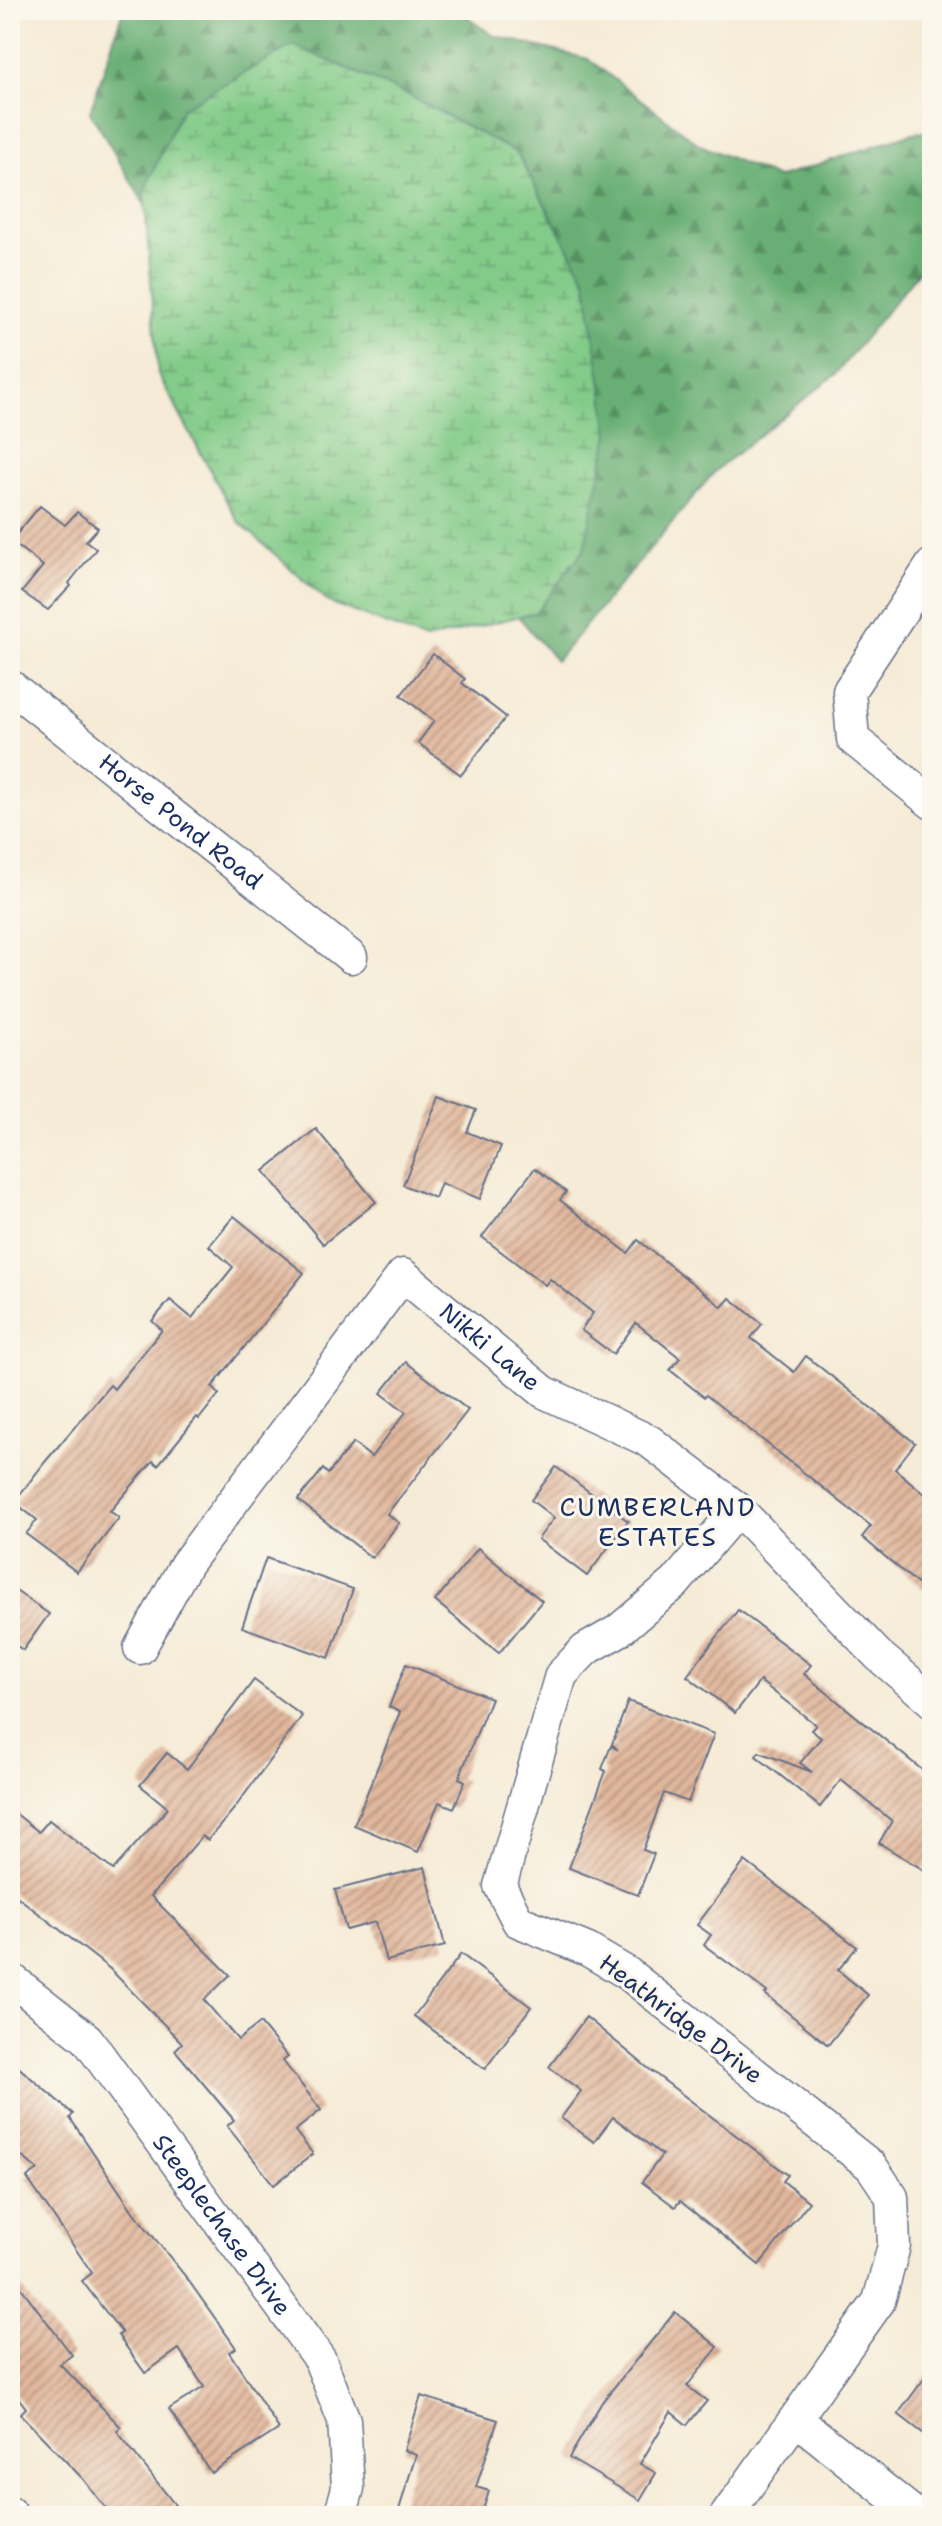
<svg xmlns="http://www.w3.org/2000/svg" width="942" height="2526" viewBox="0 0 942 2526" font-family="'Shantell Sans',sans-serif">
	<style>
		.forest { fill: url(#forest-firs); stroke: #426f69; stroke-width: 2 }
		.wetland { fill: url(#wetland-marsh); stroke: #4e7d73; stroke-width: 2 }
		.building { fill: url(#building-hatch) }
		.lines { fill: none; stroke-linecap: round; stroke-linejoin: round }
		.minor-casing { stroke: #677188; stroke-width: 35 }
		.minor { stroke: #fff; stroke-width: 32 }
		.labels { text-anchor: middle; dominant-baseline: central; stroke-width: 6; stroke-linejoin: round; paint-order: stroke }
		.street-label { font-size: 24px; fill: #1b2f5e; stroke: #fbf7ec }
		.neighbourhood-label { font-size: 26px; letter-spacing: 2px; fill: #1b2f5e; stroke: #fbf7ec }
	</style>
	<defs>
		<pattern id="forest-firs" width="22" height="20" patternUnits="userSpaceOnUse" patternTransform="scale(2)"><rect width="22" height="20" fill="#69af74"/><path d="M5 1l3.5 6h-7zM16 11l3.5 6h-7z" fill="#568f62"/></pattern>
		<pattern id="wetland-marsh" width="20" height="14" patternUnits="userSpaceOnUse" patternTransform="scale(2)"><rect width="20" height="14" fill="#82cb88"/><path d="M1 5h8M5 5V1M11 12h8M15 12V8" fill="none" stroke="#6aa572"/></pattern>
		<pattern id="building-hatch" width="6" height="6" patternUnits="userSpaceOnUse" patternTransform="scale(2)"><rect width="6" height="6" fill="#e1b79c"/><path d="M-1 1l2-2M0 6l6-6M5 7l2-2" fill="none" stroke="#b69582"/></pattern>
	</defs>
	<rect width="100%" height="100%" fill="#fbf7ec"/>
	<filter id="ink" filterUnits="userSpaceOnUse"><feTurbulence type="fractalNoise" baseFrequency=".0125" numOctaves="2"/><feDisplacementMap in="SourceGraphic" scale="16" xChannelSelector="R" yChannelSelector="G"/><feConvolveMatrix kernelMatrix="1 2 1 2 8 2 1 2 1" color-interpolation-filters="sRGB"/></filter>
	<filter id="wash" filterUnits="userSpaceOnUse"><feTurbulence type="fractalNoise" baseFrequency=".006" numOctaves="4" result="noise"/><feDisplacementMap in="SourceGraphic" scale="32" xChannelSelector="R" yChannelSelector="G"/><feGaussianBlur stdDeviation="1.8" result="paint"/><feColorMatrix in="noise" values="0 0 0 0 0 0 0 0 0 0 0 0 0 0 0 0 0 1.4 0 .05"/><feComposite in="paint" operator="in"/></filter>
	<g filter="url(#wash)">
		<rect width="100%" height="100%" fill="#f5ebd6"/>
		<path class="forest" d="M123,10H458L492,35L588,59L700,145L777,178L913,133L932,131V255L835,375L716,470L556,661L518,616L536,612L586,280L517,153L144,191L145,205L90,112Z"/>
		<path class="wetland" d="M293,45L408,95L517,153L586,280L609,433L584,549L536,612L426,640L328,602L237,520L158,374L144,191L182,108Z"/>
		<g id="blocks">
			<g class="building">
				<path d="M40,506L65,525L77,512L98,528L86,541L96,549L69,583L71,586L48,610L22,592L43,566L11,541Z"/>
				<path d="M433,654L465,679L462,683L506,717L461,775L418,743L434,721L401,695Z"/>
				<path d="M439,1096L476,1110L467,1132L501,1146L480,1199L441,1183L435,1198L403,1185Z"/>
				<path d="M316,1129L376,1202L323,1244L264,1171Z"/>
				<path d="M535,1168L566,1192L560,1200L628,1253L638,1240L722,1307L730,1298L762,1324L751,1338L794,1372L806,1356L915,1443L895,1469L932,1500V1596L862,1537L871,1526L706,1395L704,1397L670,1370L680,1358L636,1323L613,1354L581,1330L593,1313L550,1279L545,1285L482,1237Z"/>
				<path d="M234,1216L304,1273L212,1387L219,1394L199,1419L197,1417L158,1465L153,1461L110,1511L119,1518L77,1572L26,1534L37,1520L14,1502L45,1462L110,1385L114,1389L162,1330L152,1321L170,1300L192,1318L233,1267L209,1246Z"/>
				<path d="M406,1362L468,1410L387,1514L399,1523L372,1558L298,1500L323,1469L328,1474L353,1443L371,1457L406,1412L381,1393Z"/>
				<path d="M556,1467L628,1521L587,1576L538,1539L554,1518L531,1500Z"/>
				<path d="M478,1548L542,1601L499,1653L435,1601Z"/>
				<path d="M266,1558L353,1589L329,1658L242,1627Z"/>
				<path d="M10,1587L49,1614L23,1650L10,1641Z"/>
				<path d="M738,1610L811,1665L804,1674L932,1778V1856L924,1870L879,1843L892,1821L841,1780L820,1807L756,1756L759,1752L812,1772L800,1763L821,1738L811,1730L816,1725L760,1681L735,1713L687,1676Z"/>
				<path d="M406,1664L491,1698L459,1778L465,1781L454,1808L439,1802L418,1852L354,1825L400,1712L389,1707Z"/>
				<path d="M254,1680L302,1716L234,1809L208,1840L202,1836L151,1896L230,1975L204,2000L238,2040L260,2023L288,2057L283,2061L321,2110L295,2131L313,2154L274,2185L227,2126L234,2120L175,2050L182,2043L110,1969L10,1891V1809L39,1832L49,1820L113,1870L168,1808L140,1785L167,1753L187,1769Z"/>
				<path d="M628,1701L714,1734L688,1802L664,1793L643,1850L654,1854L638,1895L569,1868L606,1771L602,1769L611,1746L618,1750L612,1744Z"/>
				<path d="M745,1861L857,1947L838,1970L868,1995L828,2045L765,1994L767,1992L704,1945L711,1935L697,1925Z"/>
				<path d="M425,1867L445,1946L386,1961L375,1922L346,1930L335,1890Z"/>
				<path d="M461,1954L531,2007L485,2069L414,2016Z"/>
				<path d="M586,2017L649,2069L788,2175L783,2181L809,2202L759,2265L680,2201L675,2207L642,2182L662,2155L613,2117L594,2142L561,2118L581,2091L549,2067Z"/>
				<path d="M10,2060L73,2114L70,2118L134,2213L186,2277L236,2348L229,2352L279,2429L211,2473L169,2409L204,2387L179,2349L145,2373L118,2335L122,2333L82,2281L92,2273L27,2178L38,2170L10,2146Z"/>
				<path d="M10,2273L72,2355L60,2364L121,2427L117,2431L175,2505L161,2516H112L83,2479L20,2414L26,2408L10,2387Z"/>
				<path d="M675,2312L718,2347L687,2386L707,2401L687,2425L671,2412L640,2464L656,2473L640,2500L569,2458L602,2402Z"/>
				<path d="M932,2368V2440L898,2414Z"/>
				<path d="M421,2396L498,2420L476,2487L489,2491L481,2516H397L416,2455L404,2450Z"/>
			</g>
		</g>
	</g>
	<g filter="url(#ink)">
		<use href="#blocks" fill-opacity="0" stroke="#677188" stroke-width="2"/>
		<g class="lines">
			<defs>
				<g id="minor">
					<path d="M932,565L849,691L853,739L932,803"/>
					<path id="s1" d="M10,686L351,957"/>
					<path id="s2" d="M140,1648L186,1564L403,1275L544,1392L649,1441L738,1509L878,1655L932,1701"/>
					<path id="s3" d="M10,1978L87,2039L320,2360L344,2420L348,2488L340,2516"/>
					<path d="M796,2419L917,2516"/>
					<path d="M10,2513L12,2516"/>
					<path d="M726,2516L879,2301L894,2246L892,2197L871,2166L627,1973L588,1950L518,1921L500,1886L561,1675L585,1650L618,1631L675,1583L738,1509"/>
				</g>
			</defs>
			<use href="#minor" class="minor-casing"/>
			<use href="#minor" class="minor"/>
		</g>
	</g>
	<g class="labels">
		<g class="street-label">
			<text stroke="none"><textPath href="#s1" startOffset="218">Horse Pond Road</textPath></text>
			<text stroke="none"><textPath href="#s2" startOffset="570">Nikki Lane</textPath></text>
			<text transform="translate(681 2019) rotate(37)">Heathridge Drive</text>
			<text stroke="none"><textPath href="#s3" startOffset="328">Steeplechase Drive</textPath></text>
		</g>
		<g class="neighbourhood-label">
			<text x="658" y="1506">CUMBERLAND<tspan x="658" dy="30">ESTATES</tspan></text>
		</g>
	</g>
	<rect width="942" height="2526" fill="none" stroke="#fbf7ec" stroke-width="40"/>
</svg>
